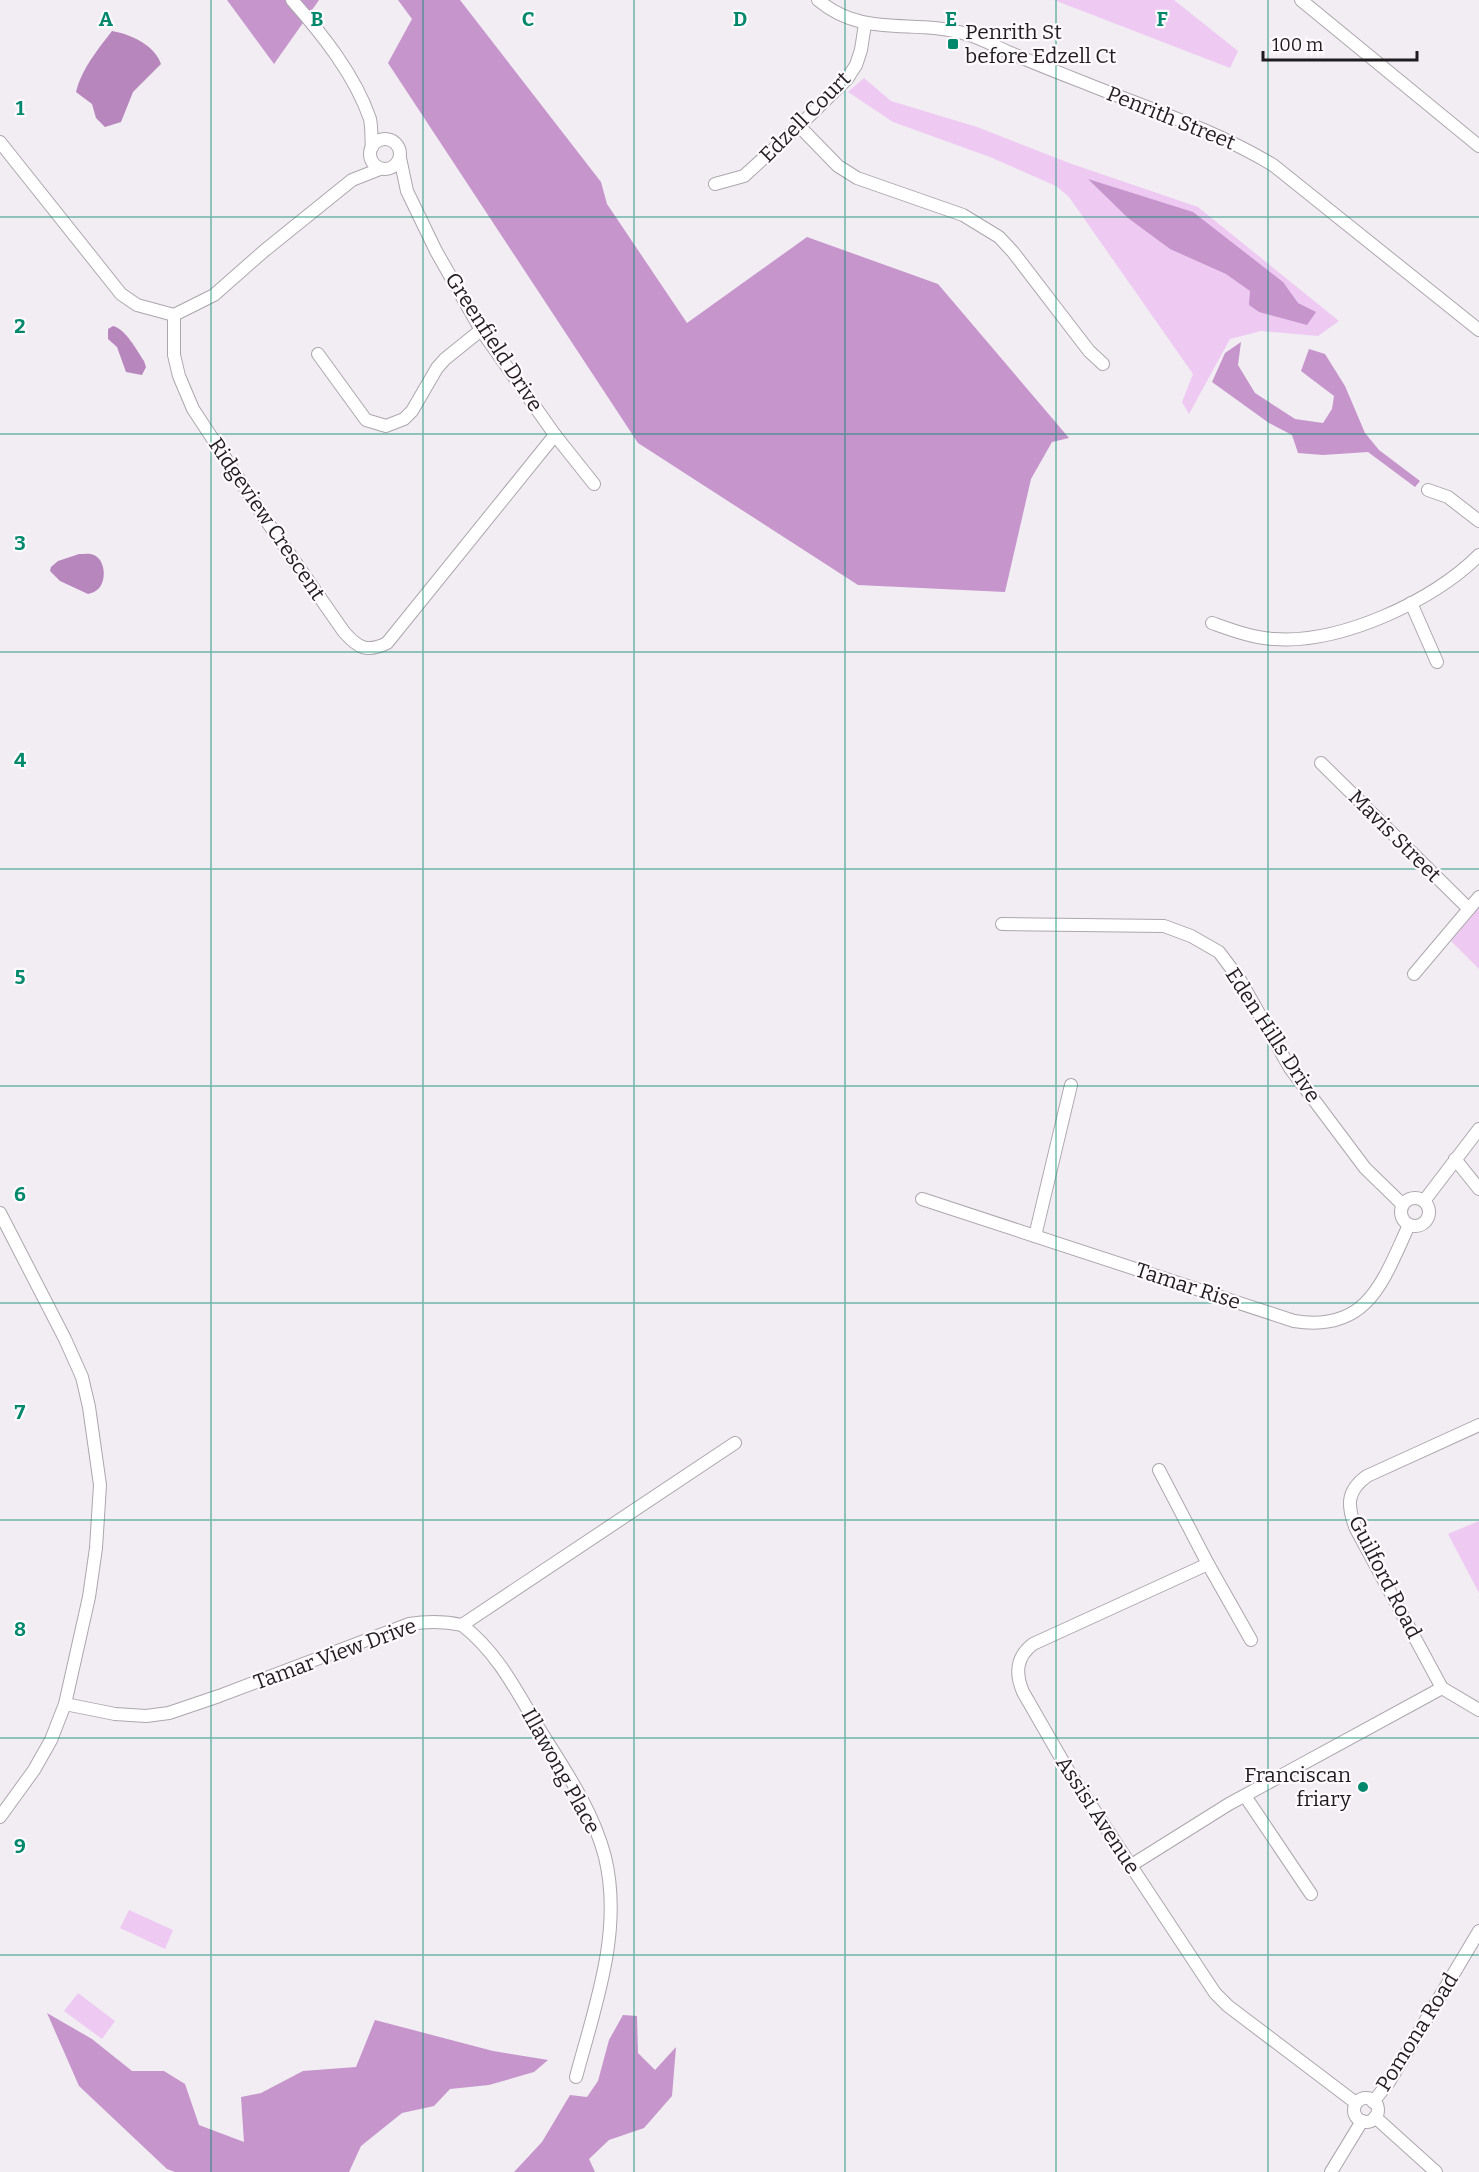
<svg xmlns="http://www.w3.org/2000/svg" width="1479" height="2172" viewBox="0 0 1479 2172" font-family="Bitter,serif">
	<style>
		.green { fill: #eecaf3 }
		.forest { fill: #c595cc }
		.water { fill: #b686bd }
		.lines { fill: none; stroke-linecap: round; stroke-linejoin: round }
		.street-casing { stroke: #aca7ad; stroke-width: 14 }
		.street { stroke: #fff; stroke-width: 12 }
		.grid { fill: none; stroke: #00886c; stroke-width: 1.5; stroke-opacity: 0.55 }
		.poi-dot { fill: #00886c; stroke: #fefafe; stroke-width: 2 }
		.labels { text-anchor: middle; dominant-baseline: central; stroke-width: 4.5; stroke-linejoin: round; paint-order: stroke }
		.poi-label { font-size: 21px; fill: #1f1d1f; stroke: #fefafe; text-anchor: start }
		.street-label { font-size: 21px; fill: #1f1d1f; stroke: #fefafe }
		.grid-label { font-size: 20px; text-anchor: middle; font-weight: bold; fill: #00886c; stroke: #fefafe; stroke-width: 4.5; stroke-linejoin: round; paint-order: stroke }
	</style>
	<rect width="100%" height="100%" fill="#f2ecf3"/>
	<g class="green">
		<path d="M1054,0H1174L1238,51L1230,68Z"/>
		<path d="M864,78L891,101L977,127L1069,163L1198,207L1339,321L1318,336L1261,331L1230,339L1189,414L1182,402L1193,374L1069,197L1056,186L990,157L893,122L848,92Z"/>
		<path d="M1479,906V969L1451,941Z"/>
		<path d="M1479,1521V1593L1448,1534Z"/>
		<path d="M129,1910L173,1930L165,1949L120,1928Z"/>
		<path d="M78,1993L115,2021L102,2039L64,2011Z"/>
	</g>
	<g class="forest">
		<path d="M227,0H319L274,64Z"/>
		<path d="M398,0H460L601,182L607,204L687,323L807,237L938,284L1069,438L1052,442L1031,479L1005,592L858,585L638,443L388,63L412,19Z"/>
		<path d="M1088,179L1193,212L1283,282L1298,303L1316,312L1307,325L1259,312L1249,305L1250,291L1226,274L1170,249L1128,218Z"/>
		<path d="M1241,342L1238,365L1255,393L1295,419L1323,423L1332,409L1334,396L1301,371L1309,349L1325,354L1345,386L1365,433L1379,450L1420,481L1415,487L1368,452L1323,455L1298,453L1292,435L1269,423L1212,382L1225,353Z"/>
		<path d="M47,2013L92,2039L132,2071H164L185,2084L199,2125L244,2142L241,2097L261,2093L303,2071L356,2067L375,2020L493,2051L548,2060L534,2072L489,2085L450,2089L434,2106L402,2113L361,2146L349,2172H175L167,2169L79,2086Z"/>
		<path d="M623,2015L637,2016L638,2053L655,2070L676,2047L672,2096L644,2128L609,2140L589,2159L595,2172H514L542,2142L570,2095L587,2097L598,2081L609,2040Z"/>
	</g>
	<g class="water">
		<path d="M112,31C130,34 155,45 161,64L133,92L121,122L105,127L96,118L92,104L76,92C81,70 98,49 112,31Z"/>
		<path d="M113,326C126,329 137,351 144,361L146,367L142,375L126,372L117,347L108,339V329Z"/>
		<path d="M79,554C84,554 90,553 94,555C106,560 107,583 97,590C95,592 91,593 88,594L60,581L50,571L51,567L58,561Z"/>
	</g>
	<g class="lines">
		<defs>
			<g id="street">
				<path d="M292,0C322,34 355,75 370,119C372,128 371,138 372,147"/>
				<path d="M818,0C864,39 914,18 966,34C981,38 995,46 1008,52C1034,63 1059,73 1085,83C1149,109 1213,129 1273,165L1479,330"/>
				<path d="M1301,0L1479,146"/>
				<path d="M799,126L838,166L857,178L963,215L999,237L1013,252L1089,351L1103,364"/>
				<circle cx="385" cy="154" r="15"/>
				<path d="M0,142L121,294L137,305L174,315"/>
				<path d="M400,158L407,191L436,251L481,330L555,435L594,484"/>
				<path d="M715,184L744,176L799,126L847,79L856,65L861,50L865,24"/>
				<path d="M174,315V355L179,376L193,409L268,523L344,632C358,648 367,653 387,643L555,435"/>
				<path d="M174,315L214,295L264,251L352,180L380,169"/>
				<path d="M318,354L366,420L386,426L404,419L412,411L437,368L445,359L481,330"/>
				<path d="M1428,490L1448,497L1479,521"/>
				<path d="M1411,603L1437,662"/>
				<path d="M1212,623C1232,630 1253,638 1274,639C1340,644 1434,601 1479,555"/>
				<path d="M1321,763L1469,909"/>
				<path d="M1002,924L1164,926L1191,936L1219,952L1240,980L1290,1068L1365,1168L1402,1204"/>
				<path d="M1414,974L1479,897"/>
				<path d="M1455,1159L1479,1189"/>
				<circle cx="1415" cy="1212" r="14"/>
				<path d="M922,1199L1294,1321C1368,1333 1383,1281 1409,1225"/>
				<path d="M1424,1201L1479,1129"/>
				<path d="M0,1213L65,1339L82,1377L89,1407L100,1485L96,1548L89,1597L65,1704L51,1740L34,1770L0,1817"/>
				<path d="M1035,1236L1071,1085"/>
				<path d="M1479,1425L1367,1476C1346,1491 1347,1506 1356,1529L1442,1688L1479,1710"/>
				<path d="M1159,1470L1208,1564L1251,1640"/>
				<path d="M1208,1564L1033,1644C1016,1657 1015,1673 1023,1692L1069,1772L1215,1993L1228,2006L1356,2103"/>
				<path d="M462,1625C497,1652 516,1690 538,1727C563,1767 593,1810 605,1857C623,1931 595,2006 576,2077"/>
				<path d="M65,1704L115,1714L146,1716L169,1713L219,1696L409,1624C428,1621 444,1621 462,1625L735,1443"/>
				<path d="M1245,1796L1311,1894"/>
				<path d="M1130,1866L1229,1804L1442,1688"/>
				<circle cx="1366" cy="2110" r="12"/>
				<path d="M1373,2102L1389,2082L1479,1931"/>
				<path d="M1375,2117L1436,2172"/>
				<path d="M1331,2172L1362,2121"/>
			</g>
		</defs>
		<use href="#street" class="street-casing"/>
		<use href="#street" class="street"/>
	</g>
	<path class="grid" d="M211,0V2172M423,0V2172M634,0V2172M845,0V2172M1056,0V2172M1268,0V2172M0,217H1479M0,434H1479M0,652H1479M0,869H1479M0,1086H1479M0,1303H1479M0,1520H1479M0,1738H1479M0,1955H1479"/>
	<g class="poi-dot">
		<rect x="947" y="38" width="12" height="12" rx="3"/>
		<circle cx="1363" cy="1787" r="6"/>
	</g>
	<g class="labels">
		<g class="poi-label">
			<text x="965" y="32">Penrith St<tspan x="965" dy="24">before Edzell Ct</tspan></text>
			<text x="1351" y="1775" text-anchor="end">Franciscan<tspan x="1351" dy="24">friary</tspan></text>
		</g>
		<g class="street-label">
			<text transform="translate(805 117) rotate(-45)">Edzell Court</text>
			<text transform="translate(1171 118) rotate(22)">Penrith Street</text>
			<text transform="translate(494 342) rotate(57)">Greenfield Drive</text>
			<text transform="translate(267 519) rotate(56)">Ridgeview Crescent</text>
			<text transform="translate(1395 836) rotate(45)">Mavis Street</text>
			<text transform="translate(1273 1035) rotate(57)">Eden Hills Drive</text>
			<text transform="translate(1188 1286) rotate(18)">Tamar Rise</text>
			<text transform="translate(1385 1577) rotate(63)">Guilford Road</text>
			<text transform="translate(335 1654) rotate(-20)">Tamar View Drive</text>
			<text transform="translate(561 1771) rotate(61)">Illawong Place</text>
			<text transform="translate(1098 1815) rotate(57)">Assisi Avenue</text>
			<text transform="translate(1417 2032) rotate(-58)">Pomona Road</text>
		</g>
	</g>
	<g class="grid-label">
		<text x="106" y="26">A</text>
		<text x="317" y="26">B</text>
		<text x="528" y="26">C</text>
		<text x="740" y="26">D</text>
		<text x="951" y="26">E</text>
		<text x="1162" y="26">F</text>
		<text x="20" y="115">1</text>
		<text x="20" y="333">2</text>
		<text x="20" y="550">3</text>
		<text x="20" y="767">4</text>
		<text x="20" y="984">5</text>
		<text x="20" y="1201">6</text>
		<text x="20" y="1419">7</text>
		<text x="20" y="1636">8</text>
		<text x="20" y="1853">9</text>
	</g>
	<path d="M1263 51v9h154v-9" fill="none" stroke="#1f1d1f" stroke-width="3"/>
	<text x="1272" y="51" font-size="18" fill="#1f1d1f" stroke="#fefafe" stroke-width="4.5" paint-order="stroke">100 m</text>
</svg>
